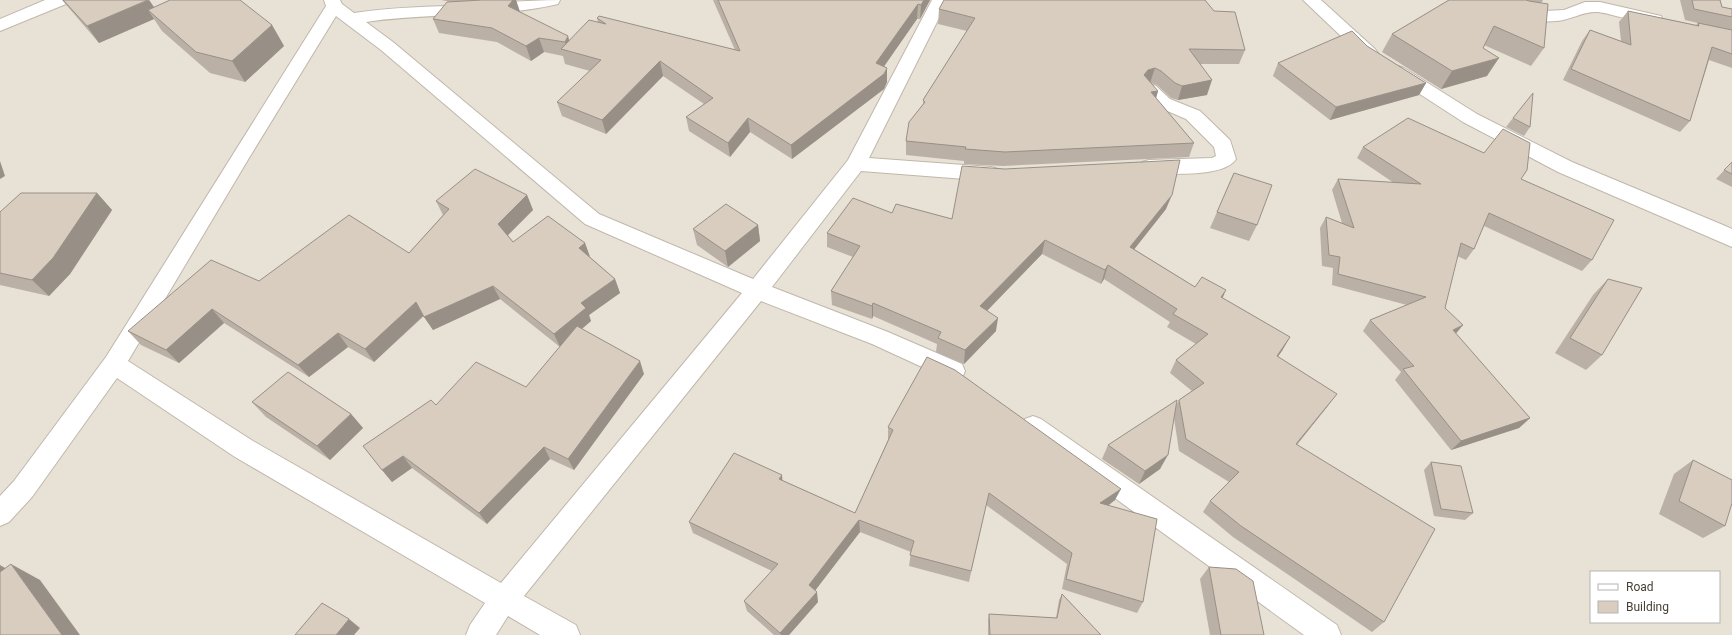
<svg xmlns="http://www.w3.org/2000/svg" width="1732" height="635" viewBox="0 0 1732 635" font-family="Roboto,sans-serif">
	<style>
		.residential { fill: #e8e1d6; fill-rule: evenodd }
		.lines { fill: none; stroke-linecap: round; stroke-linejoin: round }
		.street-casing { stroke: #c0b7aa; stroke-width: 2 }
		.street { fill: #fff; fill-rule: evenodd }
		.wall { fill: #bbb0a5 }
		.shaded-wall { fill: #989086 }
		.building { fill: #d9cdc0; stroke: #989086 }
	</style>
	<rect width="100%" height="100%" fill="#f4f0e8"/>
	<path class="residential" d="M0,0H1732V635H0ZM1591,572H1719V622H1591Z"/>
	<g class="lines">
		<defs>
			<g id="street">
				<path d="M45,0H68L66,4L0,31V19Z"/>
				<path d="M324,0H340L342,4L354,13C392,7 430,7 468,5C499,3 529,0 560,0L558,4C495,19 429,12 366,22L393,42L599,214L753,279L848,160L932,0H948L869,158L991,167L998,169L1001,174L998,179L991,181L861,171L772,287L888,332L962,364L965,371L962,378L954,381L946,378L872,344L761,301L524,596L576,625L580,635H540L508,616L496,635H466L470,625L485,603L235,457L117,378L32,497L9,522L0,526V496L14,481L106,357L326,6ZM336,16L381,50L585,224L742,293L501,583L253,441L128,361L249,158Z"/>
				<path d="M1303,0H1321L1375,49L1378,53L1375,57L1369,59L1363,57Z"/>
				<path d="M1476,0H1500L1527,9L1544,11L1564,10L1585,2H1600L1661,16L1663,20L1661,24C1647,27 1615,14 1598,12C1583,11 1571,20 1556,21C1530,24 1503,12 1478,4Z"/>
				<path d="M1398,66L1404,68L1477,114L1572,162L1723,225L1732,229V247L1558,172L1463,122L1392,76L1389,72L1392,68Z"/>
				<path d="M1150,84L1156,86L1170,99L1200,111L1230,140L1236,159C1224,178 1170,173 1149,174L1142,172L1139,167L1142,162L1149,160L1212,158L1216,156L1214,147L1186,119L1158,107L1141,90L1144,86Z"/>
				<path d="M1033,416L1041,419L1337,625L1341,635H1304L1025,433L1021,426L1025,419Z"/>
			</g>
		</defs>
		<use href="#street" class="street-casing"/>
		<use href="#street" class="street"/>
	</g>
	<g class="wall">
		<path d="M62,0H149L154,7L272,25L284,46L245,82L210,73L162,31L154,19L99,43Z"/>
		<path d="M441,0H520H516L520,12L569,41L598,22L597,18L735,50L713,0H930L920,19H917L884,66L887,68V82L884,89L792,159L750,132L730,157L689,131L686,117L704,104L663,76L606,134L562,116L557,102L590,71L565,64L563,56L544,52L531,61L497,42L439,33L433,19L451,2Z"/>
		<path d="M1449,0H1543L1541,3L1544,48L1531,66L1484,45L1483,48L1487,76L1441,89L1382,52L1392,34Z"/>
		<path d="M1680,0H1720L1722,7L1732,9V68L1709,60L1690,121L1680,132L1563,80L1582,41L1590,30L1621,41L1619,22L1628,11L1696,25L1698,23L1702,24L1685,20Z"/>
		<path d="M939,9L1245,50L1239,64H1200L1207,95L1178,100L1171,98L1157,85L1151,83L1158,91L1156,98L1194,143L1189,157L1003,166L964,164V161L906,155V141L923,104V100L967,31L938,24Z"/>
		<path d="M1367,46L1426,83L1419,95L1330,120L1273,76L1278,63Z"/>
		<path d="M1513,118L1530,127L1524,136L1506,127Z"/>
		<path d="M1363,147L1521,179L1592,260L1582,271L1484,226L1474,249L1466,260L1457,256L1445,308L1456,334L1530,418L1519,428L1451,450L1395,380L1401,372L1363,331L1370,320L1407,305L1332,285L1333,268L1322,266L1320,228L1326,217L1342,223L1332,190L1338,179L1394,183L1357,158Z"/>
		<path d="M1732,162V187L1716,179Z"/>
		<path d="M1234,173L1257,225L1249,241L1210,228Z"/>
		<path d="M97,193L112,210L70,274L49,296L0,285V212Z"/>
		<path d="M527,195L533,210L508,235L513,242L585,243L590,257L615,279L620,293L589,315L591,321L582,329L644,374L574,470L550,459L487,524L412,468L392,482L382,470L436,405L526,387L560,347L500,299L433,330L424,316L374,362L348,347L309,377L224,323L179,363L141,345L128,331L259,281L409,253L443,215L436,201Z"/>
		<path d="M1166,209L1134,249L1195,287L1223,298L1290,337L1278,356L1327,407L1297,445L1384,622L1372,632L1233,537L1203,512L1210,501L1229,482L1179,451L1174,418L1160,469L1139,484L1102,459L1108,445L1176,406L1179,400L1192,391L1170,373L1176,360L1196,344L1167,327L1170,322L1104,279L1101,284L1042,254L987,311L996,331L964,364L936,352L937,344L873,316L872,319L832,305L831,291L853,257L827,247V233L892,213L952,219Z"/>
		<path d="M758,225L760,241L728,267L697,245L693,229Z"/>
		<path d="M1608,279L1602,355L1586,370L1555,353L1593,295Z"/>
		<path d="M252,402L351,414L363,428L330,460L266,417Z"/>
		<path d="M888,427L1115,500L1108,506L1143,602L1137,613L1062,589L1067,564L986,505L969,582L909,566L911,552L860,532L815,590L818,602L789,635H774L747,611L744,601L772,571L693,533L689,522L782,480L855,513L888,440Z"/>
		<path d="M1693,460L1725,526L1703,538L1659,514L1674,474Z"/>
		<path d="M1431,462L1473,513L1465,520L1434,516L1424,470Z"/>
		<path d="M1209,567L1264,635H1210L1200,579Z"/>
		<path d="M1062,594L1101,635H988V620L989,614L1056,618L1059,600Z"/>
	</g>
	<g class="shaded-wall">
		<path d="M149,0L160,16L148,10L154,19L99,43L87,26Z"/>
		<path d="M513,0H516L520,12L508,6Z"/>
		<path d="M924,0H930L920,19L921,5Z"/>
		<path d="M918,4L917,19L876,78V63Z"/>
		<path d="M272,25L284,46L245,82L232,61Z"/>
		<path d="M568,36L572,50L568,51L565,42Z"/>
		<path d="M539,38L544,52L531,61L526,46Z"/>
		<path d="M1499,58L1487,76L1441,89L1452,71Z"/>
		<path d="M660,61L663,76L606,134L602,120Z"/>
		<path d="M887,68V82L884,89L792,159L791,145Z"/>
		<path d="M1155,68L1150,83L1144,75L1148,70Z"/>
		<path d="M1212,80L1207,95L1178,100L1182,86Z"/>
		<path d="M1426,83L1419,95L1330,120L1336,107Z"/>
		<path d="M1158,91L1154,105L1151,92Z"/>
		<path d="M748,118L750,132L730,157L728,143Z"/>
		<path d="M0,161L5,176L0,179Z"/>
		<path d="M97,193L112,210L70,274L49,296L32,280Z"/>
		<path d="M527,195L533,210L505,238L498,224Z"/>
		<path d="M1172,195L1166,209L1125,261L1130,247Z"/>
		<path d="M758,225L760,241L728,267L725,251Z"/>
		<path d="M1045,240L1042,254L978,320L980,306Z"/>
		<path d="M585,243L590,257L579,248Z"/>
		<path d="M1108,265L1104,279L1101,284L1105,270Z"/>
		<path d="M615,279L620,293L589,315L591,321L560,347L554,334L581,303Z"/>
		<path d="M493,286L500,299L433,330L424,317Z"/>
		<path d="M1226,290L1220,304L1221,297Z"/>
		<path d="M416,302L424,315L374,362L365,349Z"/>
		<path d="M873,303V316L872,319V306Z"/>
		<path d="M212,309L224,323L179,363L166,350Z"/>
		<path d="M998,318L996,331L964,364L965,350Z"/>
		<path d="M1463,325L1454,336L1453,330Z"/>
		<path d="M338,333L348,347L309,377L298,365Z"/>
		<path d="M1290,337L1282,351L1269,369L1277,356Z"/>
		<path d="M640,361L644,374L574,470L568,459Z"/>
		<path d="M1337,394L1327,407L1287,456L1296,444Z"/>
		<path d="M351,414L363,428L330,460L317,446Z"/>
		<path d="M1530,418L1519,428L1451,450L1461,441Z"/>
		<path d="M544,447L550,459L487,524L479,513Z"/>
		<path d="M1168,455L1160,469L1139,484L1145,471Z"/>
		<path d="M403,456L412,468L392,482L382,470Z"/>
		<path d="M782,475L783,487L779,479Z"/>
		<path d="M1121,489L1115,500L1095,515L1100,503Z"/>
		<path d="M859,520L860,532L811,596L809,585Z"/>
		<path d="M11,564L40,580L80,635H62Z"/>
		<path d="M0,565L12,572L0,573Z"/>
		<path d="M817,592L818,602L789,635H781L780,633Z"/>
		<path d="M349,619L360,628L354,635H336Z"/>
	</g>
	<g class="building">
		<path d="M63,0H148L87,26Z"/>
		<path d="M170,0H240L272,25L232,61L196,52L148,10Z"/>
		<path d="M482,0H513L508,6L568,36L565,42L539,38L526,46L492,28L433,19L447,2Z"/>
		<path d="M718,0H924L921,5L918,4L876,63L887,68L884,74L791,145L748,118L728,143L686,117L713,98L660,61L602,120L557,102L601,60L561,49L589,20L606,24L597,18L599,16L740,51Z"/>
		<path d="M944,0H1205L1214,11L1235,12L1245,50L1189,49L1212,80L1182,86L1175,83L1161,71L1155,68L1148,70L1144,75L1158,91L1151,92L1194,143L1005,152L965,149L966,147L906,141L909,122L925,102L923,100L975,18L939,9Z"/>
		<path d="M1449,0H1526L1529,1L1548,4L1544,48L1494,26L1483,48L1499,58L1452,71L1392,34Z"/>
		<path d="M1692,0H1720L1722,7L1732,9V17L1694,9Z"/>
		<path d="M1628,11L1699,26L1698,23L1732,30V54L1712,47L1690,121L1571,69L1590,30L1631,45Z"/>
		<path d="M1352,31L1367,46L1426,83L1336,107L1278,63Z"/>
		<path d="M1533,93L1530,127L1513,118Z"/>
		<path d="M1408,118L1484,153L1503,129L1530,143L1527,170L1521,179L1614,220L1592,260L1489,213L1474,249L1461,243L1445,308L1463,325L1453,330L1530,418L1461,441L1403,369L1414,366L1370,320L1426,297L1338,274L1340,257L1329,255L1326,217L1354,228L1338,179L1421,184L1363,147Z"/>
		<path d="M1180,160L1172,195L1130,247L1195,287L1202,277L1226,290L1221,297L1290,337L1277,356L1337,394L1296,444L1435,529L1384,622L1241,526L1210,501L1239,472L1186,439L1179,400L1204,383L1176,360L1208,334L1173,314L1177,309L1108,265L1105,270L1045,240L980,306L998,318L965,350L938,338L941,332L873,303L872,306L831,291L860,246L827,233L853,198L892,213L896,204L952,219L962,166L1005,169Z"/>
		<path d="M1732,162V174L1724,170Z"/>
		<path d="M475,169L527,195L498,224L513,242L548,216L585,243L579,248L615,279L581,303L586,308L554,334L493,286L424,317L416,302L365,349L338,333L298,365L212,309L166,350L128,331L211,260L259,281L349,215L409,253L449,209L436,201Z"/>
		<path d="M1234,173L1272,185L1257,225L1217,212Z"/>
		<path d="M21,193H97L53,258L32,280L0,273V212Z"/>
		<path d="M726,204L758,225L725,251L693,229Z"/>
		<path d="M1608,279L1642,288L1602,355L1570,338Z"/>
		<path d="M577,326L640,361L568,459L544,447L479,513L403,456L382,470L363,446L431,400L436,405L476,362L526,387Z"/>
		<path d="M927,357L955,370L1121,489L1100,503L1157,519L1143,602L1066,579L1072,553L989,493L971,571L910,555L914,541L859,520L809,585L817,592L780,633L744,601L778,564L689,522L734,453L782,475L779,479L855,513L893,430L888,427Z"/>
		<path d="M288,372L351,414L317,446L252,402Z"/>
		<path d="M1177,400L1168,455L1145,471L1108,445Z"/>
		<path d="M1693,460L1732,480V503L1725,526L1679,501Z"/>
		<path d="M1431,462L1461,466L1473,513L1441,509Z"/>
		<path d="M11,564L62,635H0V572Z"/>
		<path d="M1209,567L1236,569L1253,581L1264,635H1221Z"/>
		<path d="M1062,594L1101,635H990L989,614L1057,618Z"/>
		<path d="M322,603L349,619L336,635H295Z"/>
	</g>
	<rect x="1590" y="571" width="130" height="52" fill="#ffffff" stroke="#b6b3af"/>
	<rect x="1598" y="584" width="20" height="6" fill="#ffffff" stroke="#b6b3af"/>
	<text x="1626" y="591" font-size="12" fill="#484036">Road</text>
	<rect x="1598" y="601" width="20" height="12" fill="#d9cdc0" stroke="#b6b3af"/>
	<text x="1626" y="611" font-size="12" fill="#484036">Building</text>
</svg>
